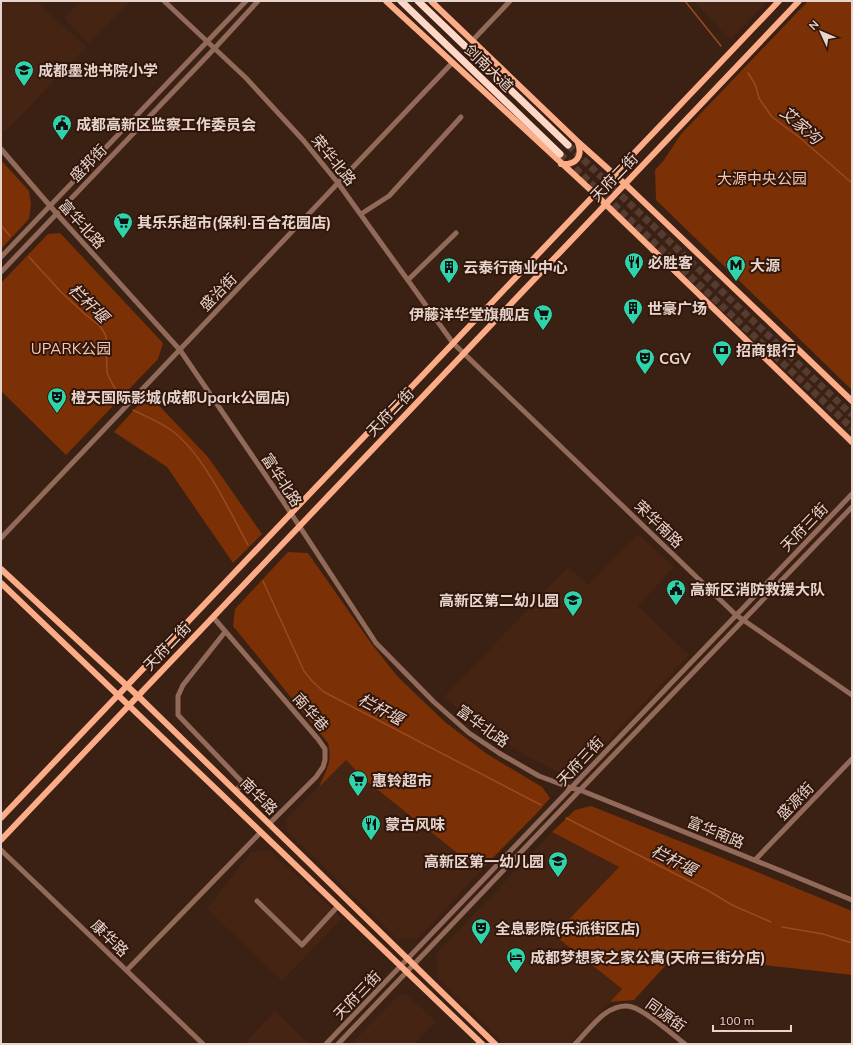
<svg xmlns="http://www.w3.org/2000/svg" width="853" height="1045" viewBox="0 0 853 1045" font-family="Mulish,'Noto Sans SC',sans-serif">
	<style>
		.built { fill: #452414 }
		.green { fill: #7b3005 }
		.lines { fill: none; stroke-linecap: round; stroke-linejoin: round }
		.stream { stroke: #9e491e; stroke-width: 1.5 }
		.highway-tunnel { stroke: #553b30; stroke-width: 7; stroke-dasharray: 7 3.5; stroke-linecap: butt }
		.minor { stroke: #926a59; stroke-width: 5 }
		.major { stroke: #fdac88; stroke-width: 6 }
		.highway { stroke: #ffd7c6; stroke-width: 7 }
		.labels { text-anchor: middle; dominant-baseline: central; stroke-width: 4; stroke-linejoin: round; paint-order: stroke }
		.street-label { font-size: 15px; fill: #e7d4cc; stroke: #30160b }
		.poi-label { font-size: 15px; font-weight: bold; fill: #e7d4cc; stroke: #30160b; text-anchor: start }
		.park-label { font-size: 15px; fill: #f7c7b2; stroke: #30160b }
		.water-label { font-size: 16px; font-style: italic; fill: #eed5cb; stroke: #30160b }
	</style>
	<rect width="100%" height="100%" fill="#3b2014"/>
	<g class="built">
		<path d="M1,1H36L86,47L5,132L1,128Z"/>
		<path d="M81,1H130L89,44L64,18Z"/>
		<path d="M694,1H768L730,40Z"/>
		<path d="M638,534L674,567L638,606L689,655L583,767L560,773L525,755L481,728L444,697L568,567L588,585Z"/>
		<path d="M346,759L364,779L480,871L418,939H398L287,831L286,820Z"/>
		<path d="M552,832L619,867L554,935L622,990L569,1044H504L437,978L436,954Z"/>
		<path d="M270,850L342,918L282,981L207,909L251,852Z"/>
		<path d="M406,994L436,1021L414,1044H351L398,996Z"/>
		<path d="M275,1011L309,1044H244Z"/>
	</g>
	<g class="green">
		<path d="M808,1H852V390L656,200L655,170L664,160L681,134Z"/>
		<path d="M1,160L29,191L31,204L29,219L1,249Z"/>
		<path d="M60,233L163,343L158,359L66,455L1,391V283L48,234Z"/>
		<path d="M148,394L208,457L262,534L233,563L167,467L114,432Z"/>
		<path d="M288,552L308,553L371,643L397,676L445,722L487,754L542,787L550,798L538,812L480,871L364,779L346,760L319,787C326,770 333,762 328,743L233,626L235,609Z"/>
		<path d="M591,806L745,867L852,911V975L675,955L634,1000L610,1002L622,989L554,935L619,867L552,832L575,810Z"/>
	</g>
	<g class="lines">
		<g class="stream">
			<path d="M685,1L721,46"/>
			<path d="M748,73L755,84L759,98L772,117L799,137L852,183"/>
			<path d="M1,225L10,236"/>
			<path d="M29,257L61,292L86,315L100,326L106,336L107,373L113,385L121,397"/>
			<path d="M133,410C145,416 160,422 171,430C203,453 229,510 248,545"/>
			<path d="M263,581L304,671L312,681L324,692L541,805"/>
			<path d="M566,818L707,890L732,905L771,922"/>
			<path d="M782,927L823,934L852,943"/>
		</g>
		<g class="highway-tunnel">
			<path d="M568,145L852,415"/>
			<path d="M560,154L852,428"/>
		</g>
		<g class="minor">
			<path d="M164,1L246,78L303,140L338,183L453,343L736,615L852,695"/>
			<path d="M472,41L510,1"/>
			<path d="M1,149L57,214L180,350L277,492L376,643L434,702L469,733L499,753L539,776L571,788L580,790L784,872L852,900"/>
			<path d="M361,214L389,196L461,117"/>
			<path d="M1,257L246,1"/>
			<path d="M1,272L214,49L258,1"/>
			<path d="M408,280L456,233"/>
			<path d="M1,538L452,63"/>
			<path d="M213,617L318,739L325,749V760L323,767L316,777L269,824"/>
			<path d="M225,632L183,685L178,696V715L243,783L236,791"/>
			<path d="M1,850L203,1044"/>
			<path d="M755,860L852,759"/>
			<path d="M257,901L302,945L338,906"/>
			<path d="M127,970L261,832"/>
			<path d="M326,1044L852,494"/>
			<path d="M338,1044L580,790L852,507"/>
			<path d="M575,1044C584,1035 593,1023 603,1015C610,1009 622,1004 632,1007C645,1010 673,1035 685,1044"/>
		</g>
		<g class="major">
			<path d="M386,1L595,194L852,442"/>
			<path d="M431,1L577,141L625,184L852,401"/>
			<path d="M561,164C576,165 583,157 578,143"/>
			<path d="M1,569L138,696L495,1044"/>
			<path d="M1,583L482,1044"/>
			<path d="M1,818L779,1"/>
			<path d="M1,840L799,1"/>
		</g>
		<g class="highway">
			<path d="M401,1L560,154"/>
			<path d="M418,1L568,145"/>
		</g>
	</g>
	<defs>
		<symbol id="school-pin" viewBox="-11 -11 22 30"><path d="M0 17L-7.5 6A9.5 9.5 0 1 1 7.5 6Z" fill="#30d4aa" stroke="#30160b"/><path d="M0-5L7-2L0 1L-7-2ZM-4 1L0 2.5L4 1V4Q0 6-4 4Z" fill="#111"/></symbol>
		<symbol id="civic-pin" viewBox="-11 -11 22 30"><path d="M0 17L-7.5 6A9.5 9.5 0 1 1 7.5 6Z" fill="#30d4aa" stroke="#30160b"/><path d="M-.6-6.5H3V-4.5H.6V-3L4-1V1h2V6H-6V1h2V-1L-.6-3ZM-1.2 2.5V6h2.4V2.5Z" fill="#111"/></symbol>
		<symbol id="supermarket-pin" viewBox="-11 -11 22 30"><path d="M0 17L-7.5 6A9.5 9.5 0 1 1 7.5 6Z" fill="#30d4aa" stroke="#30160b"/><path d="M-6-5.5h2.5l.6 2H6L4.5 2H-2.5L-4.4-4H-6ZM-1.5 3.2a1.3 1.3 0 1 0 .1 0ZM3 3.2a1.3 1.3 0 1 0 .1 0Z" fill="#111"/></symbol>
		<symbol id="restaurant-pin" viewBox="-11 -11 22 30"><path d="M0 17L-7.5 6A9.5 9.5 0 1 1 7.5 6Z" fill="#30d4aa" stroke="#30160b"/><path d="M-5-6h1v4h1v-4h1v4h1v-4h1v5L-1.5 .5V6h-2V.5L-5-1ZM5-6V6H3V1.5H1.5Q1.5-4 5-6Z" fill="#111"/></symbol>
		<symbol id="metro-pin" viewBox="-11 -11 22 30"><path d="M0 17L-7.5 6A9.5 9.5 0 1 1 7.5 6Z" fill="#30d4aa" stroke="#30160b"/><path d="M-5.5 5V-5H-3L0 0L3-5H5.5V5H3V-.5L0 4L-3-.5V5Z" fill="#111"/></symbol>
		<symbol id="building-pin" viewBox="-11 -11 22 30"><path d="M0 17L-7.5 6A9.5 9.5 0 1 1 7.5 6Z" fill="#30d4aa" stroke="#30160b"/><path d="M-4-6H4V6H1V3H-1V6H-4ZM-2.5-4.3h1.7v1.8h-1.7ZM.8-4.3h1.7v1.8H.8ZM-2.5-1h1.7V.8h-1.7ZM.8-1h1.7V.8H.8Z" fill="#111"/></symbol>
		<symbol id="bank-pin" viewBox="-11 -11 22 30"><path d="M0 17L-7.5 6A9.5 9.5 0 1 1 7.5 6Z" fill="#30d4aa" stroke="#30160b"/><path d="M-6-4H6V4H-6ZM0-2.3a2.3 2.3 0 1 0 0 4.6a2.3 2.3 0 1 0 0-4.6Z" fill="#111"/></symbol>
		<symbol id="theatre-pin" viewBox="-11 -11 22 30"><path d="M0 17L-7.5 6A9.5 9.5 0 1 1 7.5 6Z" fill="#30d4aa" stroke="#30160b"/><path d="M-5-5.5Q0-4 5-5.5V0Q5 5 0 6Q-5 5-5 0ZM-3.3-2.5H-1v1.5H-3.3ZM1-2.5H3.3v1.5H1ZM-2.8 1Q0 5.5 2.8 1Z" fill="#111"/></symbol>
		<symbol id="hotel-pin" viewBox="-11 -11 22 30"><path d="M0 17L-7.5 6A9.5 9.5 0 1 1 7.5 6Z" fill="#30d4aa" stroke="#30160b"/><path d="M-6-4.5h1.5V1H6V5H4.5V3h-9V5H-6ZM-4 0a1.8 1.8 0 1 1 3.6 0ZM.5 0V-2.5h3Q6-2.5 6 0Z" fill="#111"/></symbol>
	</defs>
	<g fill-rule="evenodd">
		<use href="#school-pin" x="13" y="59" width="22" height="30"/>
		<use href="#civic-pin" x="51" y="113" width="22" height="30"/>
		<use href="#supermarket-pin" x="112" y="211" width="22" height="30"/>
		<use href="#restaurant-pin" x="623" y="251" width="22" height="30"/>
		<use href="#metro-pin" x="725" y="254" width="22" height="30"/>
		<use href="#building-pin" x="438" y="256" width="22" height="30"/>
		<use href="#building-pin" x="622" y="297" width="22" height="30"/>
		<use href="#supermarket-pin" x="532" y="303" width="22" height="30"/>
		<use href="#bank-pin" x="711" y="339" width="22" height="30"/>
		<use href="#theatre-pin" x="634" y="347" width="22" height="30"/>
		<use href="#theatre-pin" x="46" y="386" width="22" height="30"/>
		<use href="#civic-pin" x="665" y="578" width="22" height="30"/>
		<use href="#school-pin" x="562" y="589" width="22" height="30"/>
		<use href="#supermarket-pin" x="347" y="769" width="22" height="30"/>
		<use href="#restaurant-pin" x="360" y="813" width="22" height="30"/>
		<use href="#school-pin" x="547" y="850" width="22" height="30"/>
		<use href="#theatre-pin" x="470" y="917" width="22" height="30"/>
		<use href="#hotel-pin" x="505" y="946" width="22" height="30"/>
	</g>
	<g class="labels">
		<g class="street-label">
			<text transform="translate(489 68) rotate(44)">剑南大道</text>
			<text transform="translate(334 160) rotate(51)">荣华北路</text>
			<text transform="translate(88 163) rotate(-46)">盛邦街</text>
			<text transform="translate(614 177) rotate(-46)">天府二街</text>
			<text transform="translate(82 224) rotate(48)">富华北路</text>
			<text transform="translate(218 292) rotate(-46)">盛治街</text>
			<text transform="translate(390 412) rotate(-46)">天府二街</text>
			<text transform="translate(282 480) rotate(57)">富华北路</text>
			<text transform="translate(659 524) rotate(44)">荣华南路</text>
			<text transform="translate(804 527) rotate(-46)">天府三街</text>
			<text transform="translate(167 646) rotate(-46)">天府二街</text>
			<text transform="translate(311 712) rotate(49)">南华巷</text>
			<text transform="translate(483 726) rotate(36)">富华北路</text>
			<text transform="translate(580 761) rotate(-47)">天府三街</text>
			<text transform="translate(259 796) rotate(45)">南华路</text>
			<text transform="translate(795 801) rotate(-46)">盛源街</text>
			<text transform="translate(716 832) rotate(22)">富华南路</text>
			<text transform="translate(110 938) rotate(44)">康华路</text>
			<text transform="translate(357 995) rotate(-46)">天府三街</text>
			<text transform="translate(666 1015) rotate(36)">同源街</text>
		</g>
		<g class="poi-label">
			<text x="38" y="70">成都墨池书院小学</text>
			<text x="76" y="124">成都高新区监察工作委员会</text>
			<text x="137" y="222">其乐乐超市(保利·百合花园店)</text>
			<text x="648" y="262">必胜客</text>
			<text x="750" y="265">大源</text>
			<text x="463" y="267">云泰行商业中心</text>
			<text x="647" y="308">世豪广场</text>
			<text x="529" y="314" text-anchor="end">伊藤洋华堂旗舰店</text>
			<text x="736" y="350">招商银行</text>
			<text x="659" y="358">CGV</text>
			<text x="71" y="397">橙天国际影城(成都Upark公园店)</text>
			<text x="690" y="589">高新区消防救援大队</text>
			<text x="559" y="600" text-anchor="end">高新区第二幼儿园</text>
			<text x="372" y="780">惠铃超市</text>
			<text x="385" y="824">蒙古风味</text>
			<text x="544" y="861" text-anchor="end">高新区第一幼儿园</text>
			<text x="495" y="928">全息影院(乐派街区店)</text>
			<text x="530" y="957">成都梦想家之家公寓(天府三街分店)</text>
		</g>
		<g class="park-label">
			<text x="762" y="178">大源中央公园</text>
			<text x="71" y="348">UPARK公园</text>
		</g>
		<g class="water-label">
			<text transform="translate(801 125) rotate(41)">艾家沟</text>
			<text transform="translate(89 303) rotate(44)">栏杆堰</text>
			<text transform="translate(381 709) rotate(28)">栏杆堰</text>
			<text transform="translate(674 860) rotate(27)">栏杆堰</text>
		</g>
	</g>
	<rect width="853" height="1045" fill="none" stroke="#e7d4cc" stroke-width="4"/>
	<g transform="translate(821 32) rotate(314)" stroke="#30160b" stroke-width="3" paint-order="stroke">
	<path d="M0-3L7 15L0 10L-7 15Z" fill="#e7d4cc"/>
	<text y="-6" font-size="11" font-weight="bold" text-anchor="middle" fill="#e7d4cc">N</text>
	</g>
	<path d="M713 1025v6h78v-6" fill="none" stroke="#e7d4cc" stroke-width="2"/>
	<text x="719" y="1025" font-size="12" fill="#e7d4cc" stroke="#30160b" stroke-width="3" paint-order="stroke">100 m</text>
</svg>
